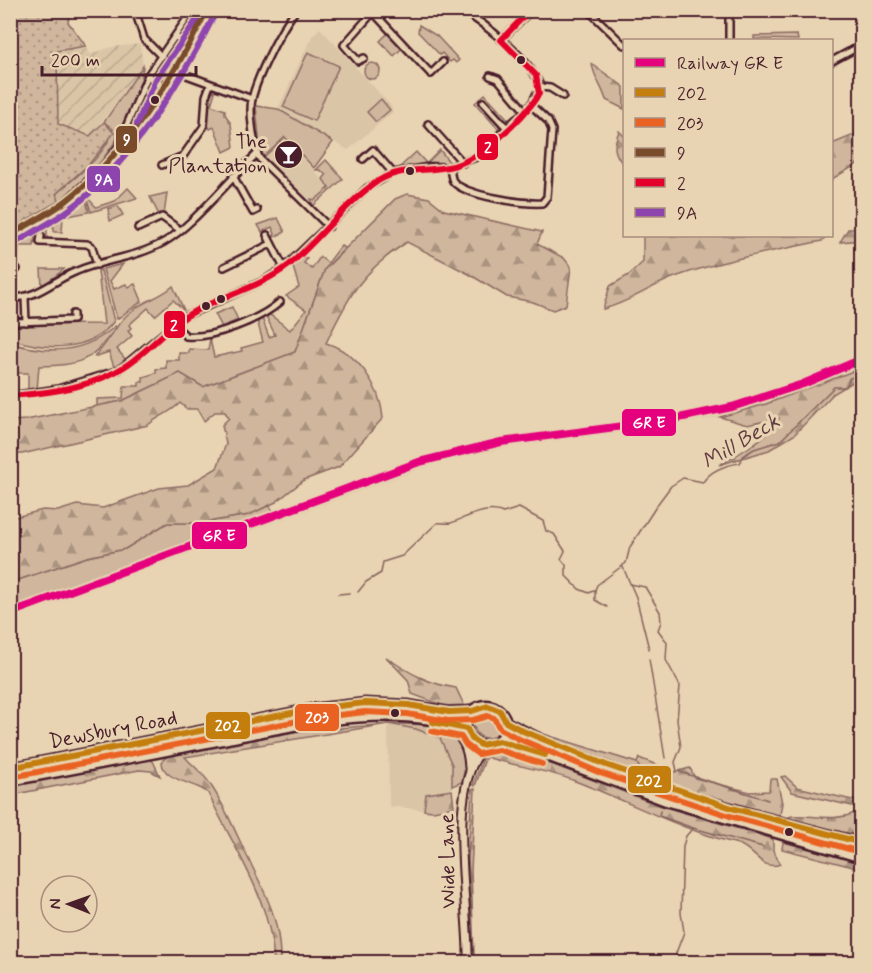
<svg xmlns="http://www.w3.org/2000/svg" width="872" height="973" viewBox="0 0 872 973" font-family="Mynerve,sans-serif">
	<style>
		.built { fill: #dac5a7 }
		.industrial { fill: url(#industrial-furrows) }
		.grass { fill: #cfb69c; stroke: #8c6a64; stroke-width: 1.5 }
		.forest { fill: url(#forest-firs); stroke: #8c6a64; stroke-width: 1.5 }
		.park { fill: url(#park-dots); stroke: #8c6a64; stroke-width: 1.5 }
		.lines { fill: none; stroke-linecap: round; stroke-linejoin: round }
		.stream { stroke: #85625d; stroke-width: 1.5 }
		.minor-casing { stroke: #4a1f2b; stroke-width: 10 }
		.major-casing { stroke: #4a1f2b; stroke-width: 11 }
		.highway-casing { stroke: #4a1f2b; stroke-width: 13 }
		.minor { stroke: #e8d4b2; stroke-width: 5 }
		.major { stroke: #e8d4b2; stroke-width: 7 }
		.highway { stroke: #e8d4b2; stroke-width: 8 }
		.bus-1-casing { stroke: #e8d4b2; stroke-width: 10 }
		.bus-2-casing { stroke: #e8d4b2; stroke-width: 10 }
		.bus-3-casing { stroke: #e8d4b2; stroke-width: 10 }
		.bus-4-casing { stroke: #e8d4b2; stroke-width: 10 }
		.bus-5-casing { stroke: #e8d4b2; stroke-width: 10 }
		.bus-1 { stroke: #c37e0d; stroke-width: 6 }
		.bus-2 { stroke: #ea6222; stroke-width: 6 }
		.bus-3 { stroke: #7a4b2a; stroke-width: 6 }
		.bus-4 { stroke: #e4002b; stroke-width: 6 }
		.bus-5 { stroke: #8e44ad; stroke-width: 6 }
		.rail-1-casing { stroke: #e8d4b2; stroke-width: 12 }
		.rail-1 { stroke: #e5007d; stroke-width: 8 }
		.bus-dot { fill: #4a1f2b; stroke: #e8d4b2; stroke-width: 2 }
		.labels { text-anchor: middle; dominant-baseline: central; stroke-width: 6; stroke-linejoin: round; paint-order: stroke }
		.poi-label { font-size: 21px; fill: #4a1f2b; stroke: #e8d4b2; text-anchor: end }
		.street-label { font-size: 21px; fill: #4a1f2b; stroke: #e8d4b2 }
		.water-label { font-size: 22px; font-style: italic; fill: #623b40; stroke: #e8d4b2 }
		.line-badge { stroke: #e8d4b2; stroke-width: 2 }
		.badge-label { font-size: 16px; text-anchor: middle; font-weight: bold; fill: #fff }
	</style>
	<defs>
		<pattern id="industrial-furrows" width="10" height="10" patternUnits="userSpaceOnUse" patternTransform="scale(1.5)"><rect width="10" height="10" fill="#dac5a7"/><path d="M-1 1l2-2M0 10L10 0M9 11l2-2" fill="none" stroke="#bda990"/></pattern>
		<pattern id="forest-firs" width="22" height="20" patternUnits="userSpaceOnUse" patternTransform="scale(1.5)"><rect width="22" height="20" fill="#cfb69c"/><path d="M5 1l3.5 6h-7zM16 11l3.5 6h-7z" fill="#aa937f"/></pattern>
		<pattern id="park-dots" width="8" height="8" patternUnits="userSpaceOnUse" patternTransform="scale(1.5)"><rect width="8" height="8" fill="#cfb69c"/><path d="M2 2h.1M6 6h.1" fill="none" stroke="#aa937f" stroke-width="1.8" stroke-linecap="round"/></pattern>
	</defs>
	<rect width="100%" height="100%" fill="#e8d4b2"/>
	<filter id="ink" filterUnits="userSpaceOnUse"><feTurbulence type="fractalNoise" baseFrequency=".0167" numOctaves="2"/><feDisplacementMap in="SourceGraphic" scale="12" xChannelSelector="R" yChannelSelector="G"/><feConvolveMatrix kernelMatrix="1 2 1 2 8 2 1 2 1" color-interpolation-filters="sRGB"/></filter>
	<g filter="url(#ink)">
		<g class="built">
			<path d="M320,28L391,106L393,112L348,150L278,109L312,36Z"/>
			<path d="M285,137L329,188L307,207L260,159Z"/>
			<path d="M861,356V368L766,404L720,417L664,427L509,447L433,464L11,619L10,612L413,461L502,437L662,419L731,404L815,377Z"/>
			<path d="M388,724L416,729L440,738L452,765V790L426,794L424,810L389,806Z"/>
		</g>
		<path class="industrial" d="M140,44L143,66L91,136L58,124L57,51L86,46L90,54L112,47Z"/>
		<g class="grass">
			<path d="M195,13L199,14L200,19L187,41L179,34Z"/>
			<path d="M419,25L437,36L459,60L456,63L453,60L450,62L442,53L440,55L418,32Z"/>
			<path d="M388,33L402,48L394,56L380,41Z"/>
			<path d="M797,35L798,40L754,39V36Z"/>
			<path d="M177,43L181,50L160,81H156L154,76Z"/>
			<path d="M308,52L339,66L314,121L283,107Z"/>
			<circle cx="372" cy="71" r="8"/>
			<path d="M143,66C139,118 101,170 60,202L56,194C75,177 107,155 113,129L104,122Z"/>
			<path d="M146,85L156,90L131,125V124Z"/>
			<path d="M213,91L215,92L211,105L225,110V114L231,124L234,147L224,152L214,127L210,129L207,124L208,96Z"/>
			<path d="M485,94L509,120L501,119L483,98L479,102L499,122V130L475,103Z"/>
			<path d="M381,99L390,110L376,122L367,112Z"/>
			<path d="M256,106L278,109L333,142L314,168L285,137L264,157L260,148Z"/>
			<path d="M440,150L450,163L428,162Z"/>
			<path d="M416,152L426,163L399,168Z"/>
			<path d="M326,160L343,179L313,206L311,199L315,200L329,188L323,179L326,175L320,170H316Z"/>
			<path d="M128,188L137,198L91,212L86,196L96,207L115,201Z"/>
			<path d="M167,193L164,215H159L150,197Z"/>
			<path d="M85,196L89,212L63,217L62,232H54V227H47V243L44,242L43,235H35L34,246H19L18,263H11V244L54,219Z"/>
			<path d="M118,206L123,215L110,221L108,209Z"/>
			<path d="M278,218L285,232L272,238L275,234L272,227L262,232L258,225Z"/>
			<path d="M341,246L345,248L325,269L295,352L203,387L180,373L122,401L97,406V399L123,398L124,386H139V382H143V377L156,373V369L166,368V360H179V353H189V349L208,350L210,339L214,357L242,351L241,348L263,342L257,320L262,318L269,337L275,335L266,316L269,314L290,330L306,310L286,296L299,287L293,267L304,257L307,259L304,263L312,269L320,257L328,263Z"/>
			<path d="M123,264L110,281L114,289L126,284L128,287L135,284L142,301L117,319L103,269Z"/>
			<path d="M41,269H64L42,287Z"/>
			<path d="M101,270L114,321C91,353 44,350 11,339V325L104,324L98,271Z"/>
			<path d="M173,286L184,310L173,300L155,316L148,308L129,325L131,328L128,331L132,336L117,349L126,360L114,367L109,352L94,357C109,343 116,322 133,310C146,300 161,297 173,286Z"/>
			<path d="M232,307L238,320L222,327L215,314Z"/>
			<path d="M115,326L116,328C90,362 81,365 39,366L37,390H28V373H11L10,343C48,354 85,354 115,326Z"/>
			<path d="M269,505L273,511L247,523L11,612V580H18L87,557L125,549L167,523H201L249,515Z"/>
			<path d="M370,706L464,717L463,723L399,714L224,736L11,777V770L323,710Z"/>
			<circle cx="487" cy="725" r="13"/>
			<path d="M388,724C416,724 463,720 466,758C466,766 463,775 462,782L452,786V765L440,738L416,729Z"/>
			<path d="M511,728L534,740L676,795L774,825L776,828L775,830C687,807 601,775 518,740L507,738Z"/>
			<path d="M540,733L637,763L643,774L542,737Z"/>
			<path d="M788,828L861,847V853L784,834L783,829Z"/>
		</g>
		<g class="forest">
			<path d="M592,64L624,87V109L606,100C602,86 594,78 592,64Z"/>
			<path d="M619,131L624,136V165C613,153 613,146 619,131Z"/>
			<path d="M861,132V162L832,179V144Z"/>
			<path d="M407,194L429,198L444,210L542,232L537,244L564,258L571,267L566,305L553,310L533,302L507,297L469,274L407,242C361,272 349,295 326,343C358,353 380,385 383,418L339,467L304,480L276,502L249,515L201,523H167L125,549L87,557L18,580H11V518L43,510L58,511L77,505L103,508L159,488L188,485L217,468L226,444L222,425L229,418L225,412H215L204,421L197,409H187L180,403C170,413 159,416 148,425L22,454H11V421L26,420L122,401L180,373L203,387L295,352L325,269L395,199Z"/>
			<path d="M848,229H861V240L840,242Z"/>
			<path d="M643,236H826L822,241C773,251 723,260 675,277C650,286 629,303 603,309L610,286L629,275L643,262Z"/>
			<path d="M861,368V377L833,394L794,435L769,450L719,465C734,457 774,434 779,418L747,425L720,417L766,404Z"/>
			<path d="M386,657C409,673 429,684 456,688L464,705L444,706L412,694L408,680Z"/>
			<path d="M388,724L185,757C193,766 204,774 210,784C225,806 235,831 246,854C264,891 281,919 280,962H274C271,899 234,849 208,793C196,782 161,781 162,761L169,755L292,732Z"/>
			<path d="M493,751L554,765L658,805L773,839V850L780,864C762,872 753,848 738,844C681,830 630,802 575,781C546,770 515,766 486,757L475,786L473,785L484,756Z"/>
			<path d="M146,758L153,761L160,776L151,771L139,770L11,795V786Z"/>
			<path d="M639,758L675,772L690,768L695,778L750,792L769,791L770,779H777L782,803L780,815C733,809 687,790 643,774L637,763Z"/>
			<path d="M785,776L797,787L861,802V808L792,792L781,777Z"/>
			<path d="M472,789H475L471,871L474,955L468,860Z"/>
			<path d="M452,790L454,807L433,811L424,810L426,794Z"/>
			<path d="M854,813H861V839L786,819C794,810 833,824 854,813Z"/>
			<path d="M783,842L861,863V869L782,849Z"/>
		</g>
		<path class="park" d="M11,11H71L68,22L86,46L57,51L58,124L90,136L104,122L114,133L89,164L56,194L60,202L11,230Z"/>
		<g class="lines">
			<g class="stream">
				<path d="M622,565L636,597L649,649"/>
				<path d="M629,584L645,587L660,612L661,622L658,630L667,642L666,660L680,686L677,720L681,747L675,762L677,771L768,800"/>
				<path d="M595,590V600L607,607"/>
				<path d="M358,592L366,582L381,573L383,562L402,556L437,523C442,522 445,524 451,523C465,518 488,505 503,513L519,508L543,521L546,531L554,534L565,551L561,559L566,565V576L579,589L589,593L595,590L597,585L626,563L630,547L659,502L671,486L683,478L703,482C711,470 726,465 740,463L743,456L754,449L780,441L834,387H846L850,378L862,374"/>
				<path d="M338,594L350,593"/>
				<path d="M649,659L665,758"/>
				<path d="M660,811L659,816L693,828L686,836L683,846L681,913L684,932L676,953V962"/>
				<path d="M693,828L763,847"/>
			</g>
			<defs>
				<g id="minor">
					<path d="M135,10L144,39L160,55"/>
					<path d="M296,10C281,28 257,77 252,99C249,111 254,150 260,159L329,227"/>
					<path d="M588,10L624,45"/>
					<path d="M374,13L431,74L443,62"/>
					<path d="M175,37L182,40L188,48"/>
					<path d="M501,40L531,10"/>
					<path d="M729,40V10"/>
					<path d="M364,58L358,61L344,45L375,10"/>
					<path d="M832,61L862,45"/>
					<path d="M173,70L252,99"/>
					<path d="M148,75L156,84L164,83"/>
					<path d="M490,76L498,79L525,111"/>
					<path d="M540,87L550,88L563,96"/>
					<path d="M483,102L507,128"/>
					<path d="M428,124L463,163"/>
					<path d="M121,139L148,75L193,10"/>
					<path d="M363,159L373,150L393,173"/>
					<path d="M162,165L183,156L204,126L206,96L210,85"/>
					<path d="M450,167C451,172 451,178 453,181C464,196 524,204 542,203L547,197L552,130L548,121L531,105"/>
					<path d="M233,176L253,212L257,210"/>
					<path d="M138,228L162,217L180,230"/>
					<path d="M10,235L65,202L104,166L152,103L188,48L207,10"/>
					<path d="M267,235L284,268"/>
					<path d="M41,236L40,242L87,244L92,247L97,265"/>
					<path d="M224,267L271,244"/>
					<path d="M10,295L12,269H17"/>
					<path d="M10,298C37,299 53,280 77,271C105,259 136,258 164,242C193,226 230,178 257,154"/>
					<path d="M25,298L26,322"/>
					<path d="M15,322L73,320V314"/>
					<path d="M174,325L186,336C212,339 261,319 280,302"/>
					<path d="M10,396L58,389L119,370L183,317L263,281L284,268L367,188L393,173L430,167H450L476,157L531,105L540,87C535,63 483,22 461,10"/>
				</g>
				<g id="major">
					<path d="M445,725C463,737 468,747 469,768"/>
					<path d="M469,734L473,747V760"/>
					<path d="M468,962C470,908 443,782 487,745"/>
				</g>
				<g id="highway">
					<circle cx="486" cy="725" r="20"/>
					<path d="M506,722C618,780 740,812 862,843"/>
					<path d="M499,741L518,745L666,801L862,858"/>
					<path d="M10,768L312,709L365,703L408,705L449,712L472,711"/>
					<path d="M10,781C76,769 141,756 207,743C290,728 384,700 467,729"/>
				</g>
			</defs>
			<use href="#minor" class="minor-casing"/>
			<use href="#major" class="major-casing"/>
			<use href="#highway" class="highway-casing"/>
			<use href="#minor" class="minor"/>
			<use href="#major" class="major"/>
			<use href="#highway" class="highway"/>
			<defs>
				<g id="bus-1">
					<path d="M433,722L467,729L472,739L481,745L499,741L545,755"/>
					<path d="M10,768L312,709L365,703L408,705L449,712L472,711L488,706L500,711L506,722L523,731L606,765L732,808L862,843"/>
				</g>
				<g id="bus-2">
					<path d="M431,731L461,737L466,745L478,754L499,750L542,764"/>
					<path d="M12,777L313,718L365,712L407,714L448,721L473,720L488,716L494,718L500,729L519,739L603,774L730,816L860,852"/>
				</g>
				<path id="bus-3" d="M10,235C28,224 49,214 66,201C125,155 174,77 207,10"/>
				<path id="bus-4" d="M10,396C52,393 102,386 135,359C156,343 172,323 195,311C225,295 261,287 289,265C320,239 344,204 378,181C401,167 423,172 448,167C479,162 523,119 539,94L536,75L501,40L530,10"/>
				<g id="bus-5">
					<path d="M137,124L156,79L200,15"/>
					<path d="M15,243C33,232 53,222 70,209C129,166 183,79 215,14"/>
				</g>
			</defs>
			<use href="#bus-1" class="bus-1-casing"/>
			<use href="#bus-2" class="bus-2-casing"/>
			<use href="#bus-3" class="bus-3-casing"/>
			<use href="#bus-4" class="bus-4-casing"/>
			<use href="#bus-5" class="bus-5-casing"/>
			<use href="#bus-1" class="bus-1"/>
			<use href="#bus-2" class="bus-2"/>
			<use href="#bus-3" class="bus-3"/>
			<use href="#bus-4" class="bus-4"/>
			<use href="#bus-5" class="bus-5"/>
			<defs>
				<path id="rail-1" d="M10,613L419,462L501,442L669,420L732,407L803,384L862,359"/>
			</defs>
			<use href="#rail-1" class="rail-1-casing"/>
			<use href="#rail-1" class="rail-1"/>
		</g>
	</g>
	<defs>
		<symbol id="bar-disc" viewBox="-11 -11 22 22"><circle r="9.5" fill="#4a1f2b" stroke="#e8d4b2"/><path d="M-6-5H6L.8 .8V4.5H3.5V6h-7V4.5H-.8V.8Z" fill="#fff"/></symbol>
	</defs>
	<g fill-rule="evenodd">
		<use href="#bar-disc" x="272" y="138" width="33" height="33"/>
	</g>
	<g class="bus-dot">
		<circle cx="521" cy="60" r="5"/>
		<circle cx="155" cy="100" r="5"/>
		<circle cx="410" cy="171" r="5"/>
		<circle cx="221" cy="299" r="5"/>
		<circle cx="206" cy="306" r="5"/>
		<circle cx="395" cy="713" r="5"/>
		<circle cx="789" cy="832" r="5"/>
	</g>
	<g class="labels">
		<g class="poi-label">
			<text x="267" y="142">The<tspan x="267" dy="24">Plantation</tspan></text>
		</g>
		<g class="street-label">
			<text transform="translate(113 730) rotate(-11)">Dewsbury Road</text>
			<text transform="translate(448 861) rotate(-91)">Wide Lane</text>
		</g>
		<g class="water-label">
			<text transform="translate(741 442) rotate(-31)">Mill Beck</text>
		</g>
	</g>
	<g class="line-badge">
		<rect x="115" y="125" width="23" height="29" rx="6" fill="#7a4b2a"/>
		<rect x="476" y="133" width="23" height="28" rx="6" fill="#e4002b"/>
		<rect x="86" y="165" width="35" height="28" rx="6" fill="#8e44ad"/>
		<rect x="163" y="310" width="23" height="29" rx="6" fill="#e4002b"/>
		<rect x="621" y="408" width="56" height="29" rx="6" fill="#e5007d"/>
		<rect x="191" y="521" width="57" height="29" rx="6" fill="#e5007d"/>
		<rect x="294" y="703" width="46" height="29" rx="6" fill="#ea6222"/>
		<rect x="205" y="711" width="46" height="29" rx="6" fill="#c37e0d"/>
		<rect x="627" y="765" width="45" height="29" rx="6" fill="#c37e0d"/>
	</g>
	<g class="badge-label">
		<text x="127" y="145">9</text>
		<text x="488" y="153">2</text>
		<text x="104" y="185">9A</text>
		<text x="174" y="331">2</text>
		<text x="649" y="428">GR E</text>
		<text x="219" y="541">GR E</text>
		<text x="317" y="723">203</text>
		<text x="228" y="731">202</text>
		<text x="649" y="786">202</text>
	</g>
	<rect width="872" height="973" fill="none" stroke="#e8d4b2" stroke-width="36"/>
	<rect x="18" y="18" width="836" height="937" fill="none" stroke="#4a1f2b" stroke-width="2" filter="url(#ink)"/>
	<rect x="623" y="39" width="210" height="198" fill="#e8d4b2" stroke="#a98c7c" stroke-width="1.5"/>
	<rect x="635" y="58" width="30" height="9" fill="#e5007d" stroke="#a98c7c" stroke-width="1.5"/>
	<text x="677" y="69" font-size="18" fill="#4a1f2b">Railway GR E</text>
	<rect x="635" y="88" width="30" height="9" fill="#c37e0d" stroke="#a98c7c" stroke-width="1.5"/>
	<text x="677" y="99" font-size="18" fill="#4a1f2b">202</text>
	<rect x="635" y="118" width="30" height="9" fill="#ea6222" stroke="#a98c7c" stroke-width="1.5"/>
	<text x="677" y="129" font-size="18" fill="#4a1f2b">203</text>
	<rect x="635" y="148" width="30" height="9" fill="#7a4b2a" stroke="#a98c7c" stroke-width="1.5"/>
	<text x="677" y="159" font-size="18" fill="#4a1f2b">9</text>
	<rect x="635" y="178" width="30" height="9" fill="#e4002b" stroke="#a98c7c" stroke-width="1.5"/>
	<text x="677" y="189" font-size="18" fill="#4a1f2b">2</text>
	<rect x="635" y="208" width="30" height="9" fill="#8e44ad" stroke="#a98c7c" stroke-width="1.5"/>
	<text x="677" y="219" font-size="18" fill="#4a1f2b">9A</text>
	<g transform="translate(69 904) rotate(271)"><circle r="28" fill="#e8d4b2" stroke="#a98c7c" stroke-width="1.5"/>
	<path d="M0-4.5L10 22L0 15L-10 22Z" fill="#4a1f2b"/>
	<text y="-9" font-size="16" font-weight="bold" text-anchor="middle" fill="#4a1f2b">N</text>
	</g>
	<path d="M42 66v9h154v-9" fill="none" stroke="#4a1f2b" stroke-width="3"/>
	<text x="51" y="66" font-size="18" fill="#4a1f2b" stroke="#e8d4b2" stroke-width="4.5" paint-order="stroke">200 m</text>
</svg>
